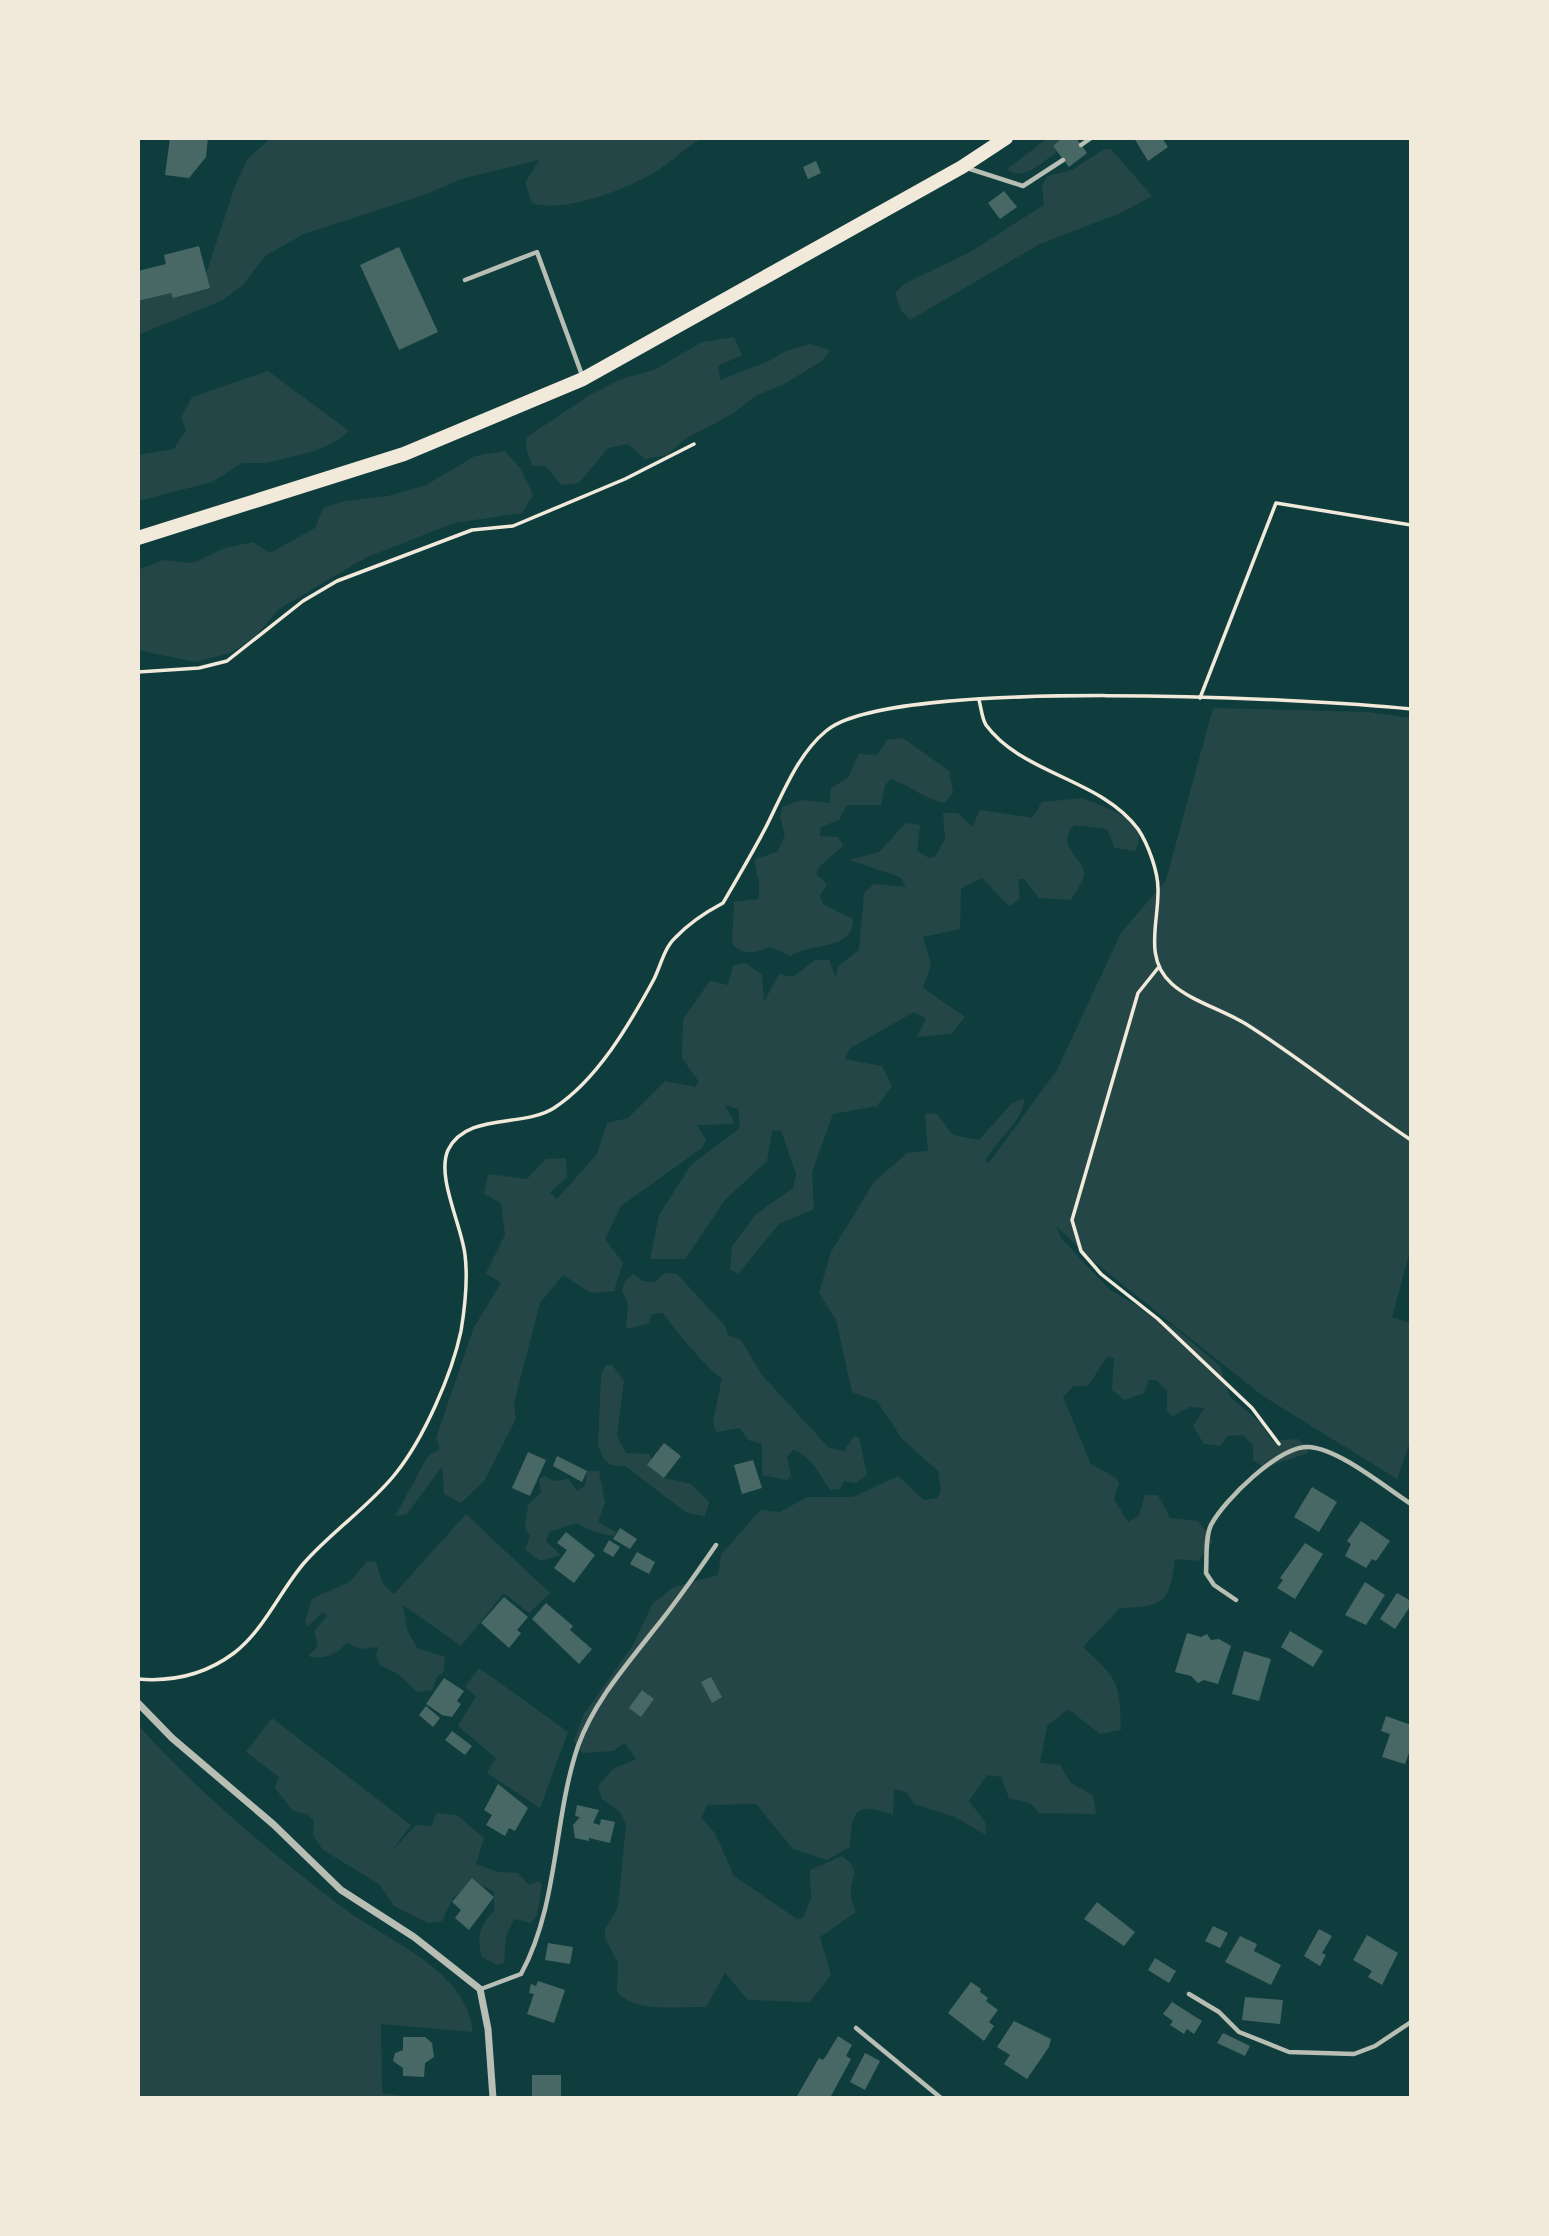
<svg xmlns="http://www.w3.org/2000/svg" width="1549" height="2236" viewBox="0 0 1549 2236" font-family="Inter,sans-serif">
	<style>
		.green { fill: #244646 }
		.building { fill: #486865 }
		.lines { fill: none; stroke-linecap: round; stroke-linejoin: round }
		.path { stroke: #f1e9da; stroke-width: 3.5 }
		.service { stroke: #b8beb3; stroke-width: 4.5 }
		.minor { stroke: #b8beb3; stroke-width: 7 }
		.trunk { stroke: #f1e9da; stroke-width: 14 }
	</style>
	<rect width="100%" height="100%" fill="#0f3d3e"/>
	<g class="green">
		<path d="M271,138H703C685,147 672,162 655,172C628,189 562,214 532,203L525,183L539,160L461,179L427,194L304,234L265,256L243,285L223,300L138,335V302L204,280L235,186L248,158Z"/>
		<path d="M1048,138H1062L1053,146L1057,152C1043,161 1023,183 1007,169Z"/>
		<path d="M1104,149H1111L1152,196L1123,212L1040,244L910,320L901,310L895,293L904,284L970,252L1044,205L1042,186L1047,176L1072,170Z"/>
		<path d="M734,337L742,355L718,366L720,380L769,361L786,351L810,344L830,350L822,361L784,384L755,396L734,413L685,439L667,455L645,459L628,444L608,448L579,483L561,485L546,466H532L526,448L527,437L590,395L621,379L654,370L702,342Z"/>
		<path d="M268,371L349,431L338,440L315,451L266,463H242L212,482L138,501V455L174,449L186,430L181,418L192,397Z"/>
		<path d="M505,451L521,469L533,495L522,513L454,523L365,558L279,609L254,638L230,653L195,662L138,650V570L163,560L193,563L225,548L253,542L270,553L315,528L323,508L345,501L388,496L426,485L475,456Z"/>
		<path d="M1213,708L1368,712L1411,718V1247L1392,1317L1411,1323V1439L1397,1479L1263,1396L1093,1261L1056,1226L1061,1238L1110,1290L1174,1327L1220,1366L1230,1397L1262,1424L1272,1441L1298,1439L1308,1447V1453L1264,1468L1253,1460V1445L1243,1435L1228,1436L1220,1446L1204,1444L1193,1426L1204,1408L1190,1407L1173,1416L1167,1411V1390L1156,1380H1149L1144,1393L1125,1400L1112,1390L1114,1358L1107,1357L1088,1386H1074L1063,1397L1091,1464L1116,1478L1119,1484L1114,1499L1128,1522L1139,1515L1145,1495H1158L1170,1518L1198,1521L1213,1541L1198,1561L1175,1559C1170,1603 1163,1607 1120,1608L1083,1647C1118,1680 1120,1681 1121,1730L1100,1734L1068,1709L1047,1726L1040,1763L1060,1765L1071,1783L1093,1795L1096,1814L1039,1813L1030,1803L1009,1798L1001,1777L987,1775L969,1801L985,1822L986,1835L955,1817L914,1804L906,1792L894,1789L893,1815C856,1800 851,1812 850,1847L827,1860L793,1849L756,1804L707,1805L701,1818L715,1833L734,1876L797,1919L803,1918L811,1899L810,1870L842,1856C864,1873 849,1874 851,1895C851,1900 854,1907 856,1912L820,1937L831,1975L810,2002L748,2000L725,1973L706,2007C681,2006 633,2014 617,1991L618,1963L605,1938V1930L618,1906L626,1825L620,1812L602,1799L598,1786L613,1769L636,1759L625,1743L613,1751L582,1753L574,1741L584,1714L633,1645L653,1603L674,1587L718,1575L721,1555L760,1510L780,1512L807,1497H853L898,1476L924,1500L937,1498L941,1491L938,1471L903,1440L877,1401L852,1392L836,1320L819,1293L831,1252L874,1182L907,1153L928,1151L925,1113L937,1114L953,1135L979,1140L1012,1103L1024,1099C1023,1123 996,1138 985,1162L989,1163L1057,1070L1121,933L1166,880Z"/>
		<path d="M903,738L949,771L953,792L945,803C925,800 911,785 891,779L885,785L881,805H847L839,820L821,827L820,836L838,837L843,846L821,865L816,874L827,884L820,896L823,904L853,919C853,952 810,942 791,956L770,947C756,952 744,957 732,944L734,902L758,899C762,877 755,877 755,859L777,852L785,835L780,817L782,807L801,800L830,803L831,788L848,778L859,754L877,755L887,740Z"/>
		<path d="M1083,798C1103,807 1153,821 1135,851L1115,848L1107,829L1074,825C1054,846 1086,860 1084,875C1083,883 1075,892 1071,900L1039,898L1024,879H1018L1020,899L1009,906L982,878L961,888L960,929L923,937L931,965L923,988L965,1017L951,1034L917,1037L926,1019L914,1012L849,1049L845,1059L882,1066L892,1086L877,1106L833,1114L812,1172L814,1209L779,1224L738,1274L730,1270L732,1246L756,1214L793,1188L796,1174L781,1130L772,1131L767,1161L725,1200L685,1259H650L659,1215L691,1165L740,1128L738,1109L725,1105L735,1124L697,1125L706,1140L702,1148L621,1206L605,1239L623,1263L614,1291L591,1293L563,1275L540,1303L514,1403L516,1419L484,1481L461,1503L444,1494L442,1466L407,1514L395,1516L428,1456L440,1449L436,1438L474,1327L501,1283L486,1273L505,1235L501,1203L484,1194L488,1174L527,1179L546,1159L566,1158L567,1177L550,1193L557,1199L597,1154L607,1123L628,1118L665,1081L695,1087L699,1082L682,1058L683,1019L710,981L728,985L733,965L746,963L762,975L764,1002L779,974L793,977L815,960H829L836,978L838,966L859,950L864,893L874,884L906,887L900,877L849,860L879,852L906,823L920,825L917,851L929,858L935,857L945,839L943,813H958L972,827L980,810L1032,818L1042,802Z"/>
		<path d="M665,1273L677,1274L725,1326L728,1335L741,1340L762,1375L829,1448L844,1451L854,1436L859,1437L867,1475L855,1483L844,1481L840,1489L830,1490C820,1474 811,1456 793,1450L787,1457L791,1476L787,1480L762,1475V1444L748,1440L740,1428L716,1432L713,1422L722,1378C709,1372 673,1327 663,1313L652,1314L648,1324L626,1329L628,1304L622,1291L625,1281L633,1274L643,1281L655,1282Z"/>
		<path d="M606,1365H612L624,1381L617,1436L626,1453L649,1454L656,1472L664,1478L691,1484L709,1502L705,1516L687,1513L625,1466L611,1465L604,1459L598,1446L601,1375Z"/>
		<path d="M587,1471H599L605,1503L598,1522L616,1532L613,1536L594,1532L577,1523L549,1532L546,1541L561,1555L540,1561L525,1549L530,1536L525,1528L528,1505L541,1492L539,1479L544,1476L554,1481L568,1479L577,1491L585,1486Z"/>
		<path d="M466,1514L550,1593L529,1613L504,1593L461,1646L403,1605L407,1630L417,1648L445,1657L444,1672L437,1677L432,1690L417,1692L398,1674L380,1665L376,1656L378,1647L360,1649L347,1643C337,1654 323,1661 308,1656L318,1646L314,1631L327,1616L323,1612L308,1626L305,1622L312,1599L351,1581L367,1561L376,1562L383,1584L394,1594Z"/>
		<path d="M479,1668L568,1732L540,1808L487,1773L496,1758L458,1726L476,1696L465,1687Z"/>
		<path d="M272,1718L411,1825L390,1853L416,1825L432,1826L436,1813L457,1815L484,1838L476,1864L498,1872L518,1873L529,1885L538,1881L542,1884L537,1915L531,1923L514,1919L506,1936L504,1963L497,1965L482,1957C476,1938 480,1924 494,1911V1892L474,1881L453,1898L442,1921L428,1923L394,1906L379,1884L323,1850L313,1835L314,1820L306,1814L293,1811L275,1788L279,1777L246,1752Z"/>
		<path d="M138,1725C198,1792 270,1852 342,1907C378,1934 424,1952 454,1988C462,1998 474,2019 472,2032L381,2024L382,2093L417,2098H138Z"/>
	</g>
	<g class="building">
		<path d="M170,138H208L206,157L189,178L165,175Z"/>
		<path d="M1062,138H1076L1087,153L1069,167L1053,146Z"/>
		<path d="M1134,138H1162L1168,147L1148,161Z"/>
		<path d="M816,161L821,173L808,179L803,167Z"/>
		<path d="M1004,191L1017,207L1000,219L988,203Z"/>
		<path d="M199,246L210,288L173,298L171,293L138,301V271L166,264L164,255Z"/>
		<path d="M399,247L438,332L399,350L360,265Z"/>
		<path d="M664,1443L681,1456L664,1478L647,1465Z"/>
		<path d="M528,1452L546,1460L530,1496L512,1488Z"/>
		<path d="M557,1456L587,1471L582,1482L553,1466Z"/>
		<path d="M753,1460L762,1488L742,1494L734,1465Z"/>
		<path d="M1312,1487L1337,1502L1319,1532L1294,1517Z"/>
		<path d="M1361,1521L1390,1541L1376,1561L1372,1559L1366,1568L1345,1556L1351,1544L1347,1541Z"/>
		<path d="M620,1528L637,1539L630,1549L613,1539Z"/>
		<path d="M566,1532L595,1555L574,1583L554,1568L567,1550L557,1543Z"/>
		<path d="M609,1540L620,1547L613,1557L603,1551Z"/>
		<path d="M1305,1543L1323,1554L1295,1599L1277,1588L1283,1580L1280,1578Z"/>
		<path d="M637,1552L655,1562L649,1574L630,1564Z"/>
		<path d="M1365,1582L1385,1595L1366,1625L1345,1615Z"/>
		<path d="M1397,1593L1411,1601V1605L1395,1629L1380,1619Z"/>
		<path d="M504,1597L528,1617L517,1630L521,1633L509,1648L481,1623Z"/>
		<path d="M546,1603L573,1626L570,1630L592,1649L579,1664L532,1619Z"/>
		<path d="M1290,1631L1323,1651L1313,1667L1281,1647Z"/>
		<path d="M1187,1633L1201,1637L1207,1634L1211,1640L1219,1639L1231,1646L1218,1684L1204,1680L1198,1683L1191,1676L1175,1672Z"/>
		<path d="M1244,1651L1271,1659L1259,1701L1232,1694Z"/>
		<path d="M711,1677L722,1697L712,1703L701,1682Z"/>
		<path d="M444,1678L464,1691L457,1701L461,1704L452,1717L442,1715L426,1704Z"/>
		<path d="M642,1690L654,1699L641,1717L629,1708Z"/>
		<path d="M426,1706L440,1718L433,1727L419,1715Z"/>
		<path d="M1386,1716L1411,1725V1747L1405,1764L1382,1757L1390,1734L1381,1731Z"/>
		<path d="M452,1731L472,1746L465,1755L445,1740Z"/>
		<path d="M498,1784L528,1808L515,1831L509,1828L505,1836L486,1825L492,1815L484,1810Z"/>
		<path d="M577,1805L599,1810L593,1823L600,1825L601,1819L615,1822L610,1843L589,1838V1841L575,1838L573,1825L580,1817L575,1816Z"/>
		<path d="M472,1878L494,1897L469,1930L455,1918L461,1910L452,1902Z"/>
		<path d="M1097,1902L1135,1932L1124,1946L1084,1919Z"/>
		<path d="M1213,1926L1228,1933L1220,1948L1205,1941Z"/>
		<path d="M1319,1929L1332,1936L1322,1953L1326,1955L1320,1966L1304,1956Z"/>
		<path d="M1367,1935L1398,1953L1382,1985L1368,1977L1372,1971L1353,1960Z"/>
		<path d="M1240,1936L1257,1944L1254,1951L1281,1965L1271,1985L1225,1962Z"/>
		<path d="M548,1943L573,1947L570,1964L545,1960Z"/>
		<path d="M1155,1958L1176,1971L1169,1983L1148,1970Z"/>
		<path d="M538,1981L565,1990L554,2023L527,2014L534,1994L529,1993L531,1984L536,1986Z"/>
		<path d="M971,1982L981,1989L980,1992L988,1998L986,2001L998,2010L989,2022L994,2026L984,2041L948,2013Z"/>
		<path d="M1245,1997L1283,2000L1280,2024L1242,2020Z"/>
		<path d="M1172,2002L1202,2021L1194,2034L1187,2029L1184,2034L1170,2025L1173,2021L1163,2014Z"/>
		<path d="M1014,2021L1051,2039L1049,2047L1027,2079L1004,2064L1010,2055L997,2047Z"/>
		<path d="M1223,2033L1250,2046L1245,2056L1217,2043Z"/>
		<path d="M838,2036L852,2045L846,2056L851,2059L830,2098L797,2096L819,2058L823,2060L826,2056Z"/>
		<path d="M403,2037H425L432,2043L434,2057L425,2063L424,2077L403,2076V2068L393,2061L395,2053L403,2050Z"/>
		<path d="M865,2053L880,2061L865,2090L850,2082Z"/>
		<rect x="532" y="2075" width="29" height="23"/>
	</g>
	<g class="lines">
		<g class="path">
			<path d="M138,672L199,668L227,661L303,601L337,581L472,530L513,526L625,479L694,444"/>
			<path d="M1200,698L1276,503L1411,525"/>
			<path d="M979,700C981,707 982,719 986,725C1023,775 1100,778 1138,829C1148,844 1158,871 1158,889C1159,922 1143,958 1172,984C1191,1001 1223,1010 1246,1024C1303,1060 1355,1103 1411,1140"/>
			<path d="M1158,968L1138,993L1072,1220L1081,1251L1101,1274L1158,1319L1252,1408L1279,1444"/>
			<path d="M138,1679C173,1682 206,1674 234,1653C264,1630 280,1591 304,1563C332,1531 370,1506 396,1473C424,1438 452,1374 461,1331C465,1307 468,1279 465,1255C462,1226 436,1177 448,1150C467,1112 523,1128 554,1108C597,1080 629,1025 653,981C660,968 664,948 675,938C688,924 706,912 723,903C738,877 753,852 767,825C783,793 798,754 826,731C890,676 1315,699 1411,709"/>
		</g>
		<g class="service">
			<path d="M1081,145L1091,138"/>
			<path d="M967,168L1023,186L1063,160"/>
			<path d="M465,280L537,252L582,375"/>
			<path d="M1236,1600L1214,1585L1206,1573C1207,1559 1205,1537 1211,1525C1224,1500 1280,1445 1309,1447C1339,1449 1385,1487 1411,1504"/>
			<path d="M481,1989L521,1974C559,1904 553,1820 578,1746C594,1702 625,1667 653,1631C676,1603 696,1574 716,1545"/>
			<path d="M1189,1994L1219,2012L1239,2032L1289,2052L1354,2054L1375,2046L1411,2022"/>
			<path d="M856,2028L941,2098"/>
		</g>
		<path class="minor" d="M138,1703L172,1738L273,1824L341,1890L414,1937L480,1989L488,2029L493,2098"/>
		<path class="trunk" d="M138,538L404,454L583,379L962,167L1006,138"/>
	</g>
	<rect width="1549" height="2236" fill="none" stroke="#f1e9da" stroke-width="280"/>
</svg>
